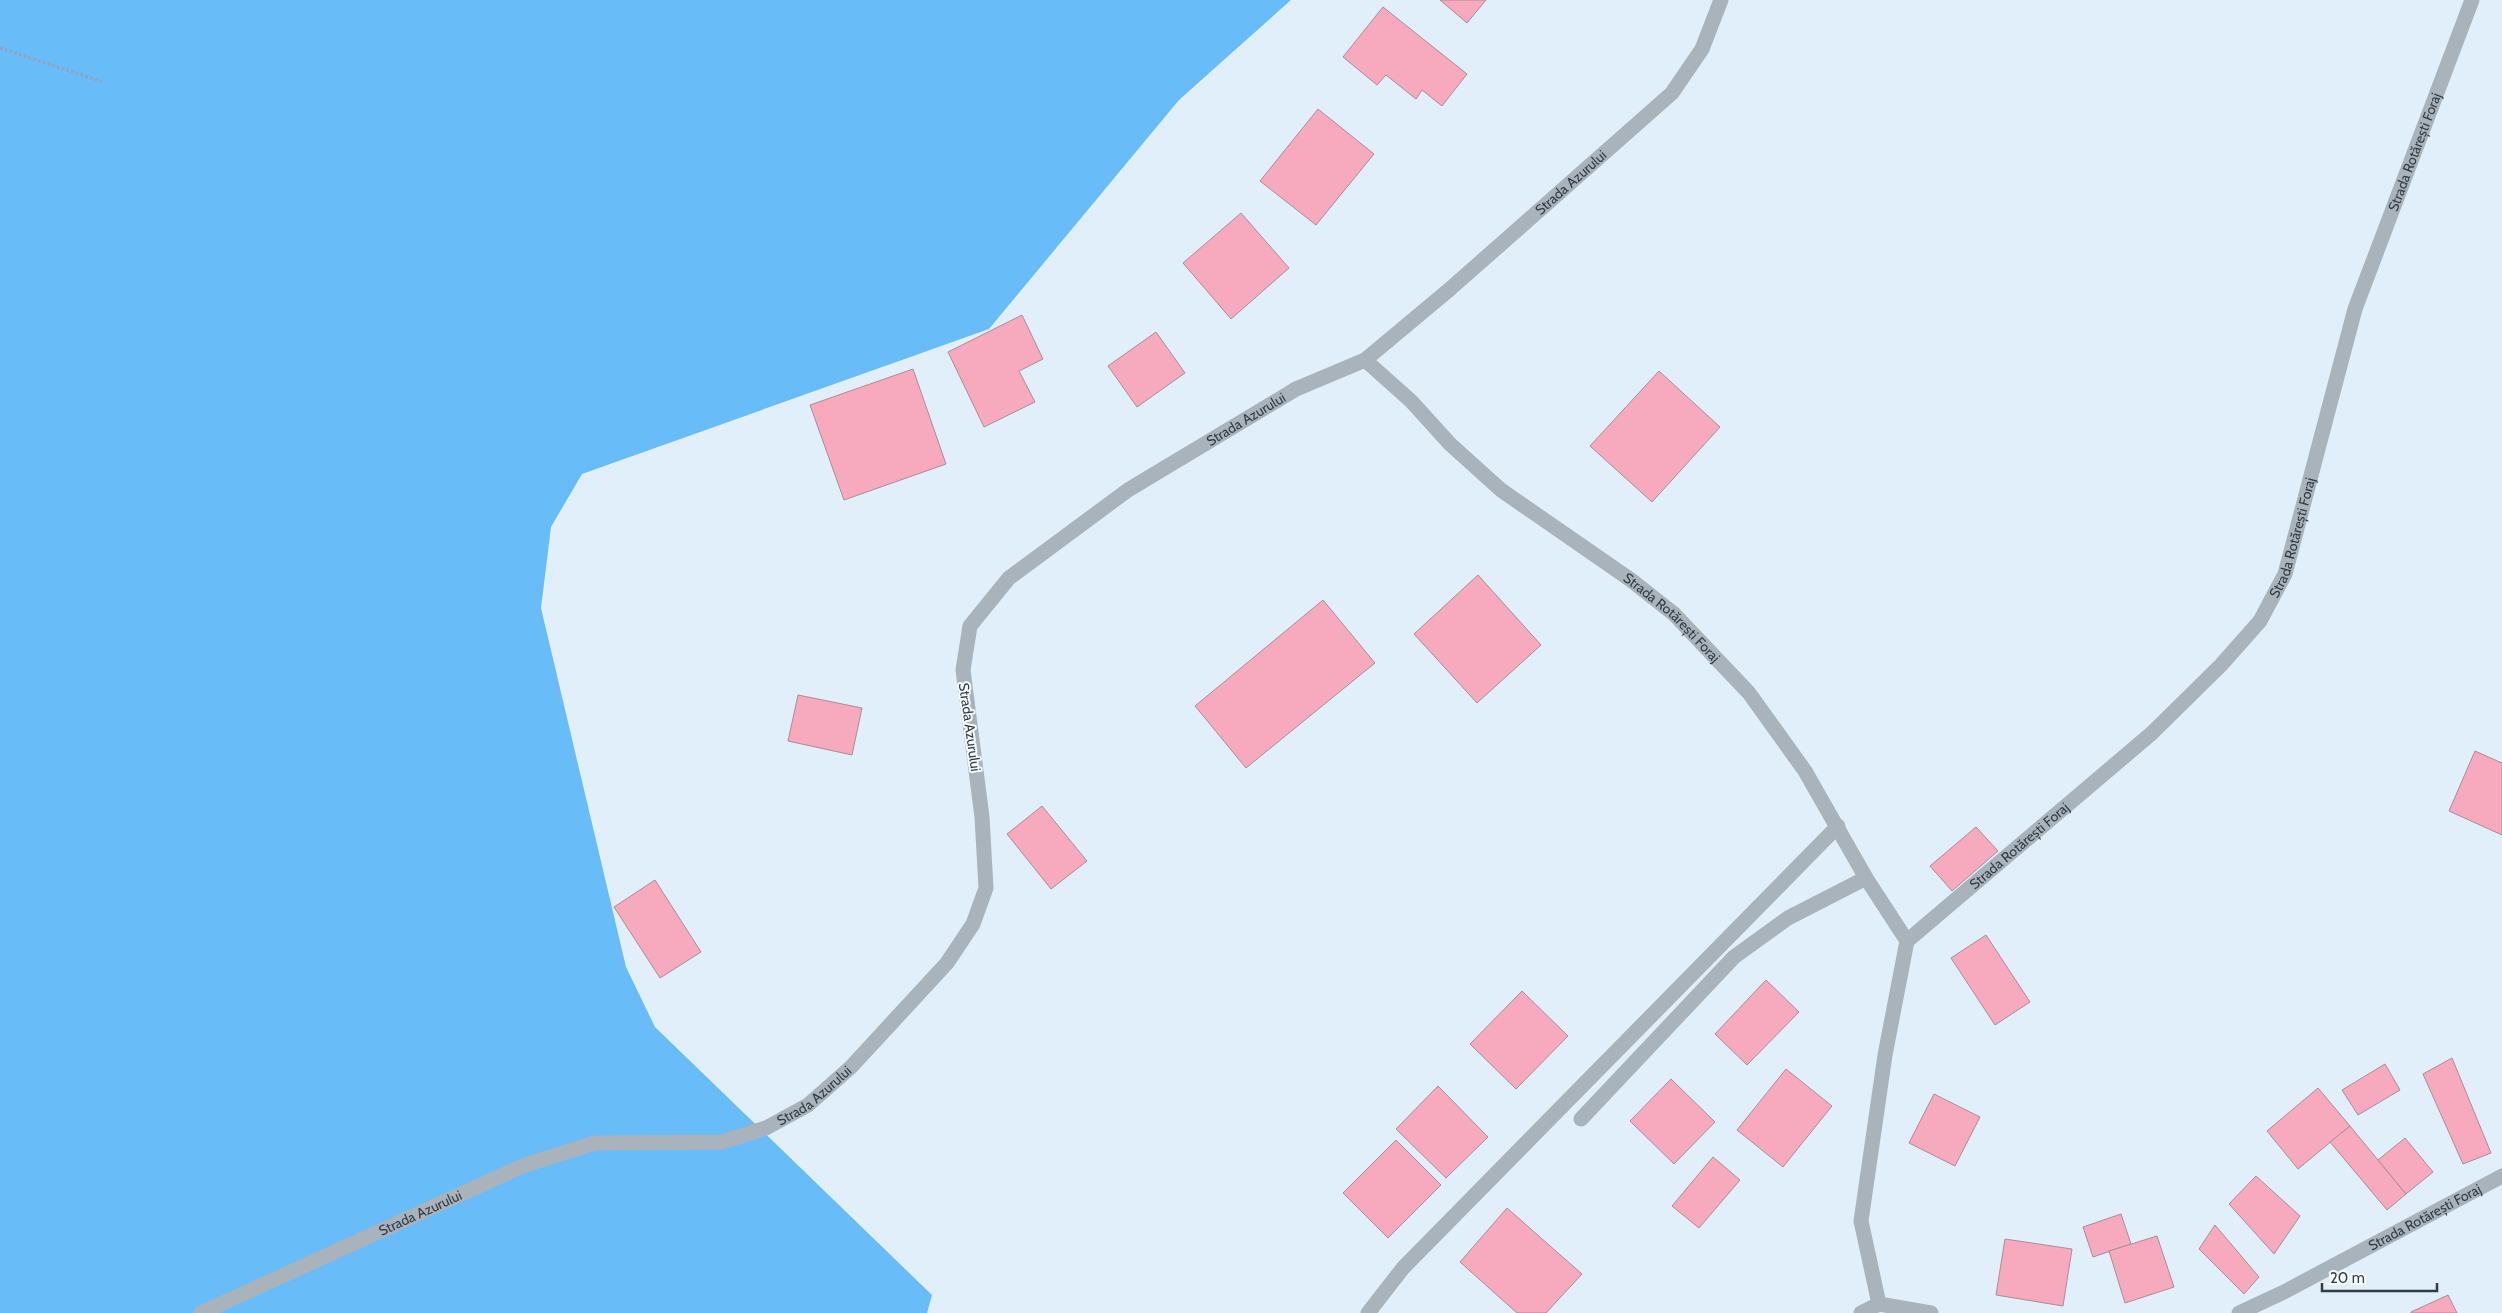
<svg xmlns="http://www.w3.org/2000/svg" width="2502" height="1313" viewBox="0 0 2502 1313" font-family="Cabin,sans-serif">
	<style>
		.forest { fill: #68bcf8 }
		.building { fill: #f7a9bd; stroke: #aa8d94 }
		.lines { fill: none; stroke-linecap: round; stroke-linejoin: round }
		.path { stroke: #96a2ac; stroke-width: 3; stroke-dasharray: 2.5 2.5; stroke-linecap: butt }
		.minor { stroke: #a9b3bb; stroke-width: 15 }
		.labels { text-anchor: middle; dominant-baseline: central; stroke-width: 4; stroke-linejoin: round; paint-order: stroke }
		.street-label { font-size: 14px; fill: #333c44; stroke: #f6fbff }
	</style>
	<rect width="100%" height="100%" fill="#e1effb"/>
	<path class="forest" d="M0,0H1291L1179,100L989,329L582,474L551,527L541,608L626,967L655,1027L932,1295L927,1313H0Z"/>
	<g class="building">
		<path d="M1440,0H1486L1467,23Z"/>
		<path d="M1383,7L1467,74L1442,106L1422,90L1416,99L1386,75L1377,85L1343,57Z"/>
		<path d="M1318,109L1374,154L1316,225L1260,181Z"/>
		<path d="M1241,213L1289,268L1231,319L1183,263Z"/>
		<path d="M1022,315L1043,359L1019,371L1035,402L984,427L948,352Z"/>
		<path d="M1156,332L1185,373L1137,407L1108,366Z"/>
		<path d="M913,369L946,464L844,500L810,405Z"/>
		<path d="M1659,371L1720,427L1652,502L1590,446Z"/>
		<path d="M1478,575L1541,645L1477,703L1414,634Z"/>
		<path d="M1323,600L1375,663L1246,768L1195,706Z"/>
		<path d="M798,695L862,708L852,755L788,741Z"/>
		<path d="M2475,751L2502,763V835L2449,811Z"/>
		<path d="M1042,806L1087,861L1051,889L1007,834Z"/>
		<path d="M1976,827L1998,851L1952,891L1930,866Z"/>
		<path d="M655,880L701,952L660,978L614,907Z"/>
		<path d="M1986,935L2030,1002L1995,1025L1951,958Z"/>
		<path d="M1766,980L1799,1012L1747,1065L1715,1034Z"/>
		<path d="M1522,991L1568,1036L1516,1089L1470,1044Z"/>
		<path d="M2452,1058L2491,1153L2463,1164L2423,1074Z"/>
		<path d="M2385,1064L2400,1090L2358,1115L2342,1090Z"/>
		<path d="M1786,1069L1832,1106L1783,1167L1737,1130Z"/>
		<path d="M1671,1079L1715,1122L1674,1164L1630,1121Z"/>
		<path d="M1438,1086L1488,1137L1446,1178L1396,1129Z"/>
		<path d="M2318,1088L2350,1126L2298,1169L2267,1131Z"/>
		<path d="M1934,1094L1980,1117L1955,1166L1909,1143Z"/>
		<path d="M2350,1126L2406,1194L2387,1210L2330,1142Z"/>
		<path d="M2405,1138L2433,1172L2406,1194L2378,1160Z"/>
		<path d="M1396,1140L1441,1185L1388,1238L1343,1193Z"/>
		<path d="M1713,1157L1740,1180L1699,1228L1672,1206Z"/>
		<path d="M2256,1176L2300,1216L2274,1254L2229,1204Z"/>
		<path d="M1507,1208L1582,1274L1546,1313H1517L1460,1262Z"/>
		<path d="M2121,1214L2131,1244L2093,1257L2083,1227Z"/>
		<path d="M2215,1225L2259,1277L2244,1294L2199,1249Z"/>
		<path d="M2157,1236L2174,1287L2125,1303L2109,1251Z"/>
		<path d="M2005,1239L2072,1249L2063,1306L1996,1295Z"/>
		<path d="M2448,1295L2457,1313H2411V1312Z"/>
	</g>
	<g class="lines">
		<path class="path" d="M0,48L103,82"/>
		<g class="minor">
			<path id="s1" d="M1365,360L1411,401L1450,444L1501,490L1631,580L1674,614L1749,693L1805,771L1866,878L1907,941"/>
			<path d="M1581,1119L1734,957L1788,918L1866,878"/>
			<path id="s2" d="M1879,1304L1861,1221L1885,1055L1907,941L2152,733L2221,665L2260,621L2285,574L2355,309L2472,0"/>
			<path id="s3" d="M201,1313L525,1165L595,1143L722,1142L766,1128L808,1105L851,1067L947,963L973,924L986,888L982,817L963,670L970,626L1009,578L1128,490L1296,389L1365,360L1450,289L1672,93L1702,49L1721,0"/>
			<path d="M1368,1313L1403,1268L1838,826"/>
			<path d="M1861,1313L1879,1304L1931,1313"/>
			<path id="s4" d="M2239,1313L2284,1292L2502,1176"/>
		</g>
	</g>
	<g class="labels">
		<g class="street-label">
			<text stroke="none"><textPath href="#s2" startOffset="1341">Strada Rotărești Foraj</textPath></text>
			<text stroke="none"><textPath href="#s3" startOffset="1951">Strada Azurului</textPath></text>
			<text stroke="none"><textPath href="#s3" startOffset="1546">Strada Azurului</textPath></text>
			<text stroke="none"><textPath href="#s2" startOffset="936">Strada Rotărești Foraj</textPath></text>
			<text stroke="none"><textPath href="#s1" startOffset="402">Strada Rotărești Foraj</textPath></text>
			<text transform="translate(970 727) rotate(82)">Strada Azurului</text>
			<text stroke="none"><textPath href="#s2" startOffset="516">Strada Rotărești Foraj</textPath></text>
			<text stroke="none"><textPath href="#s3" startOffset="661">Strada Azurului</textPath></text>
			<text stroke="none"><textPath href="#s3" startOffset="241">Strada Azurului</textPath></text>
			<text stroke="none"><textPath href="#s4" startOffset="209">Strada Rotărești Foraj</textPath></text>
		</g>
	</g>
	<path d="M2322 1283v8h115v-8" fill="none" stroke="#333c44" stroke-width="2.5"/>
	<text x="2330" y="1283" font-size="15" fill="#333c44" stroke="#f6fbff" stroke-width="4" paint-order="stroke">20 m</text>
</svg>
